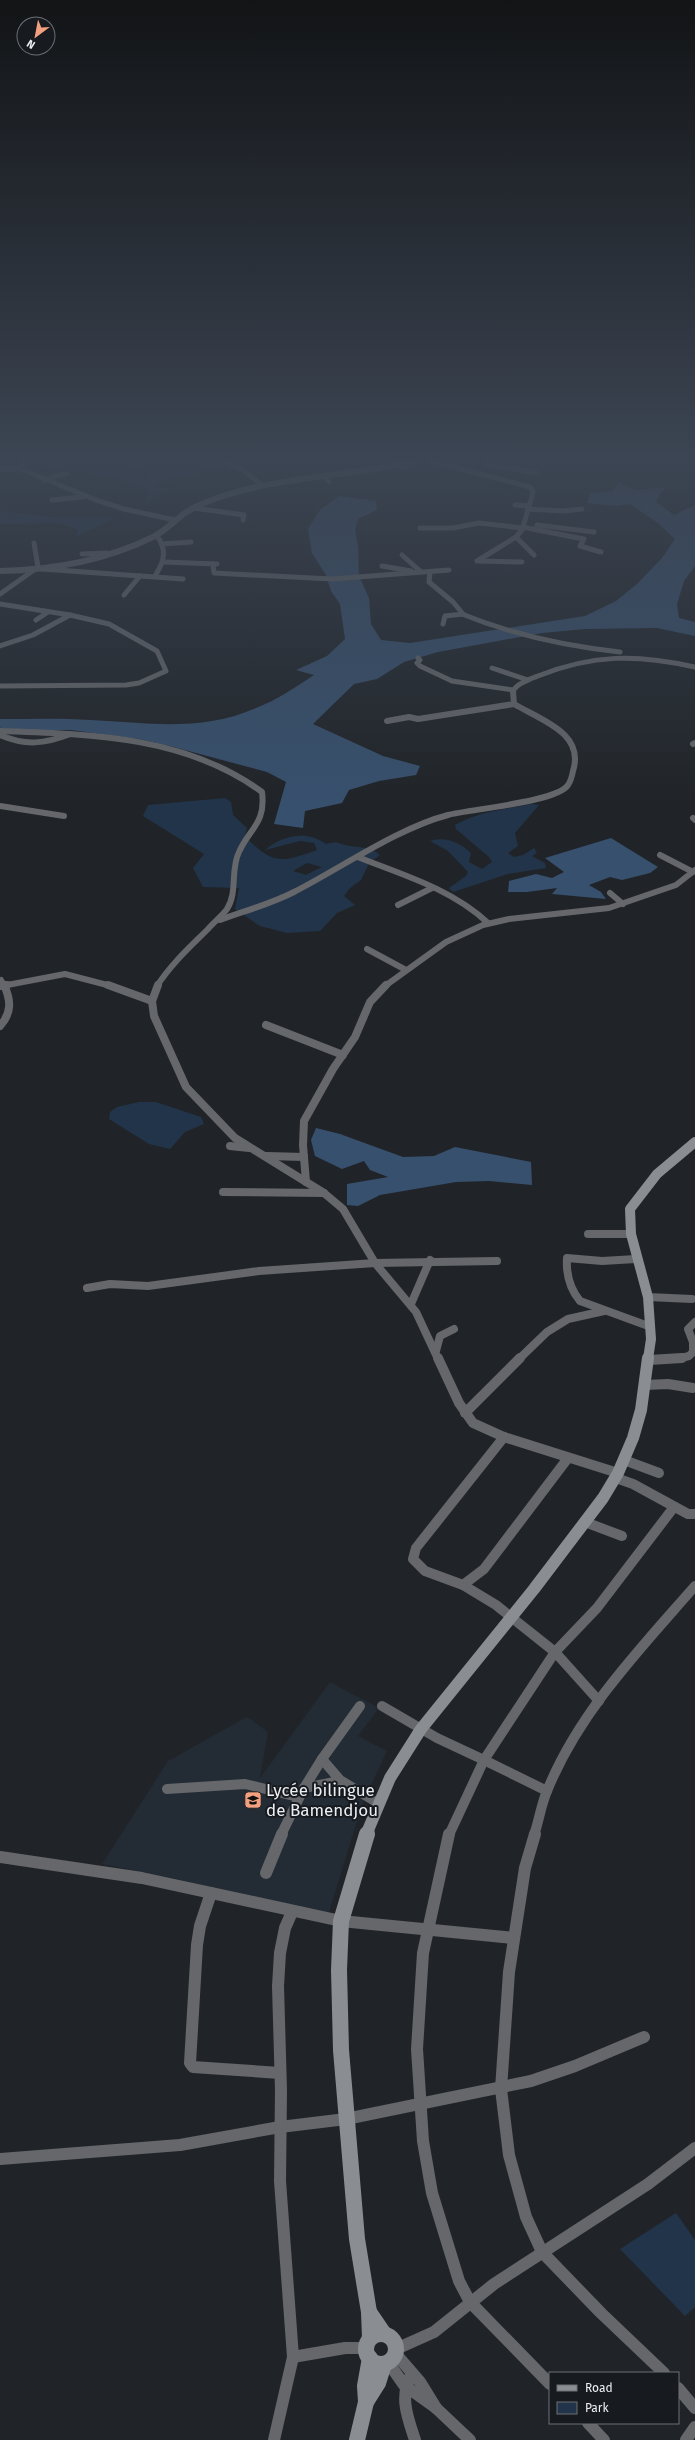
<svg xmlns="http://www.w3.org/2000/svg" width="695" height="2440" viewBox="0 0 695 2440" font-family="'Fira Sans',sans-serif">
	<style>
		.built { fill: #232b35 }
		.green { fill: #223449; fill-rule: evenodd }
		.forest { fill: #37506d }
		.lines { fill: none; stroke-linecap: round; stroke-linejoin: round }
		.minor-far4 { stroke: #65676a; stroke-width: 5 }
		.minor-far3 { stroke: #65676a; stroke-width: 6 }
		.minor-far2 { stroke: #65676a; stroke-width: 8 }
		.minor-far1 { stroke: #65676a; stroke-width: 10 }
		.minor { stroke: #65676a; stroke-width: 12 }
		.tertiary { stroke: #65676a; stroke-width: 6 }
		.secondary-far2 { stroke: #8a8e92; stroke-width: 10 }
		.secondary-far1 { stroke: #8a8e92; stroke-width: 12 }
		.secondary { stroke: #8a8e92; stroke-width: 16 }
		.labels { text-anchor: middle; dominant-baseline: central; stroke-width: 4; stroke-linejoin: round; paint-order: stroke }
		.near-poi-label { font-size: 17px; fill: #eceff2; stroke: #171a1f; text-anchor: start }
	</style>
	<rect width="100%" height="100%" fill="#202428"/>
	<path class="built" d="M330,1682L379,1708L358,1736L387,1751L362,1805L329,1912L324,1913L278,1904L172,1878L102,1864L168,1761L247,1717L268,1732L260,1778Z"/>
	<g class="green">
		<path d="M80,461L92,463L184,461L200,465L207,461L231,462L218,466L220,467L195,471L197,478C182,475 170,478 157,486L158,488L175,489L161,492L146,503L149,492C128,480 104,474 81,471C68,469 56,471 44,465ZM139,466L149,472L145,476L121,478L118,473Z"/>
		<path d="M0,511L49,517L115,518L76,536L78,530L60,523L0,524Z"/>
		<path d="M225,798L231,802L233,815L247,828L245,836C272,865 281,863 317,850L314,843L300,841L265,850C283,835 307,830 326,844L336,842C350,849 368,844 380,855L369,863L361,880L350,888L344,896L355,905L337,913L320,931L287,933L260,926L235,909L239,888L203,887L193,868L204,854L143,816L148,805ZM307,863L322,867L306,875L293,871Z"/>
		<path d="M532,804L539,805L515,833L518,846L508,853L514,857L523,855L534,848L537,853L532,856L545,863L546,868L508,874L453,892L449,888L466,876L468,872L448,851L430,841C446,836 459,842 471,853L469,862L482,869L492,862L489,857L456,829L455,825C482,810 503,810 532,804Z"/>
		<path d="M139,1102H156L201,1117L204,1124L185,1132L170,1149L149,1144L109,1119L110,1112L117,1107Z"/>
		<path d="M676,2213L695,2240V2307L685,2316L620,2249Z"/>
	</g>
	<g class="forest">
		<path d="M619,482L636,490L667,487L660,494L656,502L674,515L695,505V566L684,581L677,604L679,618L695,622V636L657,628L585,629L542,633L438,652L404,662L377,679L354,684L313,724L383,756L420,766L416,775L379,781L349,790L342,803L305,811L303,828L274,824L286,782L267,772L170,746L139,739L71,730L3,731L0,727V719C30,719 61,718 91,720C148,723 202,732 256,708C277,700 296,687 314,675L296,670L327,656L345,639L340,604L331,591L326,575L312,553L308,529L320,510L339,496L376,501L377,510L358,519L355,529L358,547L359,576L369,598L371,624L381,640L410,643L585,616L616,601L637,584L662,558L675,539L658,523L630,504L616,506L587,503L590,493L612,491Z"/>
		<path d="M611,838L658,867L650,873L622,880L610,877L589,885L601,892L606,899L552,894L557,888L527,892H508L509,881L536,874L552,878L564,872L545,858Z"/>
		<path d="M316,1128L340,1134L403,1157L434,1156L455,1147L531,1162L532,1185L489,1181L456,1182L380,1195L358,1206L347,1205V1184L388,1177L370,1170L364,1161L342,1169L315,1156L311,1140Z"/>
	</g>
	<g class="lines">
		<g class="minor-far4">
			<path d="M224,461L242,469L262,485"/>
			<path d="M431,461L530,487L533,491L532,496L522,530L516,537L534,555"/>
			<path d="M488,461L486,463L490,465L537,473"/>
			<path d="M393,463L406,468"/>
			<path d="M19,468L23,464L20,461"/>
			<path d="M0,469H21L96,500L124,509L175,520"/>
			<path d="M324,476L329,482"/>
			<path d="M44,480L67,473"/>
			<path d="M52,500L83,497"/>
			<path d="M515,505L529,506"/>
			<path d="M194,508L244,515L243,520"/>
			<path d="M528,509L563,511L582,509"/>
			<path d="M537,525L594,532"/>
			<path d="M522,527L584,539L580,546L601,552"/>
			<path d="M420,528H453L479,523L522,528"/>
			<path d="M516,537L477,561L522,562"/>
			<path d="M34,543L38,567L42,569L183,579"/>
			<path d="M162,544L191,542"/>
			<path d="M82,554L107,553"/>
			<path d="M402,555L420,571"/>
			<path d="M164,562L217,564"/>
			<path d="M213,564L214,573L332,579L449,570"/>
			<path d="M382,566L411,571"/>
			<path d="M430,572L429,582L453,602L463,614L445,616L443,624"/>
			<path d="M155,576C164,562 168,549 156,535"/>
			<path d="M0,594L34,570"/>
			<path d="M124,595L140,576"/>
			<path d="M0,604L70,615L109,624L157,651L166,671L139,683L126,685L0,686"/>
			<path d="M462,614C513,635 565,646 620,652"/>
			<path d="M36,620L48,612"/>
			<path d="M0,646L33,635L70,615"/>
			<path d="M418,658L420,660L417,663L420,666L452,681L513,690"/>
			<path d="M492,668L528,680"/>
			<path d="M513,692C515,684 530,679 538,676C593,654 637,654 695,667"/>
		</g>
		<g class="minor-far3">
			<path d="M387,721L409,717L418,719L514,704"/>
			<path d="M0,731C90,734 186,736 262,792C266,823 250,828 239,852C230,870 238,892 227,909C222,916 214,922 208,929C190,947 171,964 157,986"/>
			<path d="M0,735C25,746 45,744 70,734"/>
			<path d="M693,744L695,743"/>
			<path d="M0,806L64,816"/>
			<path d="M693,818L695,820"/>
			<path d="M660,855L693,872"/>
			<path d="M360,858C404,875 453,890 488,923"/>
			<path d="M610,893L623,904"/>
			<path d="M398,905L432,888"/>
			<path d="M220,920C244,911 271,904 294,892C341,868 398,828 448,815C471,809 557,802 568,785C571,781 572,776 573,771C585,733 541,720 514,704L513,691"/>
			<path d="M367,949L406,970"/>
			<path d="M1,980L4,986"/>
			<path d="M2,986L65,974L111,986"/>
			<path d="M385,986L446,942L483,925L509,919L609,908L676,885L695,870"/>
		</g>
		<g class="minor-far2">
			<path d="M108,985L152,1001"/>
			<path d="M158,985L152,1001L154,1016L186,1087L235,1138L324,1193L343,1209L375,1263L416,1312L438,1359"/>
			<path d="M0,986L7,985"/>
			<path d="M266,1025L343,1055"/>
			<path d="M0,1026C12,1013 11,1000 4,985"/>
			<path d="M230,1146L249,1148"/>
			<path d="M267,1156L304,1157"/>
			<path d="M306,1182L303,1145L304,1121L333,1069L355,1037L370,1002L386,985"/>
			<path d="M223,1192L324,1193"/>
			<path d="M588,1234H631"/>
			<path d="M636,1259L602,1261L567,1258C566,1274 570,1289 580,1301L651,1327"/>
			<path d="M87,1288L110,1284L148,1286L259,1271L375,1263L497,1261"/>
			<path d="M648,1297L692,1299"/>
			<path d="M411,1304L430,1260"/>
			<path d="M436,1351L440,1336L454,1329"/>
			<path d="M519,1359L547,1332L568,1319L604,1311"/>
			<path d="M677,1359L689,1356L693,1352V1342L688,1329L695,1322"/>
		</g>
		<g class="minor-far1">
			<path d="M438,1358L459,1403L473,1423L504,1437L618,1473"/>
			<path d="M649,1360L682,1358"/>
			<path d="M645,1385L668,1384L693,1388"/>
			<path d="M465,1413L520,1358"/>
			<path d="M504,1437L416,1548L413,1559L425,1571L463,1585L496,1605L555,1652L599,1701"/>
			<path d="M624,1460L659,1473"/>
			<path d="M616,1478L633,1484L688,1514H695"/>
			<path d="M585,1522L622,1536"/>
			<path d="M463,1585L484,1569L568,1458"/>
			<path d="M360,1706L322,1759L340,1780L378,1803"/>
			<path d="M382,1706L437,1738L484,1760L449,1835"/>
			<path d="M304,1788L322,1759"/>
			<path d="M167,1789L245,1784L298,1797"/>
			<path d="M547,1791L484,1760L555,1652L597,1608L674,1507"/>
			<path d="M281,1835L304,1788L339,1781"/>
			<path d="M534,1835C539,1821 541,1805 547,1791C579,1712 640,1649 695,1586"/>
		</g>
		<g class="minor">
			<path d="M449,1834L423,1953L417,2049L423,2141L432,2193L459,2281L470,2302L550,2384"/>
			<path d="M535,1834L525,1868L509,1972L501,2089L509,2155L526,2217L542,2252L601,2313L664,2373"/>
			<path d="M0,1857L142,1878L341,1921L514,1938"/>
			<path d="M266,1873L282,1834"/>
			<path d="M211,1893L200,1926L197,1945L190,2063L193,2067L280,2073"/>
			<path d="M0,2159L180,2145L280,2127L346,2119L531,2081L575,2066L644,2037"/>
			<path d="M396,2349L434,2332L494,2284L648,2184L695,2148"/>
			<path d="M395,2353L420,2382L436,2408"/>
			<path d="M293,2357L345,2348H367"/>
			<path d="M388,2362L404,2385L436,2408L470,2440"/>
			<path d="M412,2373C399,2396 407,2416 415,2440"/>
			<path d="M678,2388L695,2408"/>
			<path d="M588,2423L604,2440"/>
			<path d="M274,2440L293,2357L280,2181L281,2090L278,1986L280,1953L285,1928L292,1912"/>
			<path d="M686,2440L695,2427"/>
		</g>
		<path class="tertiary" d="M0,571C52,570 106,560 153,537C165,531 174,521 185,513C198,504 214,499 229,494C290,476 353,476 414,461"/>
		<path class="secondary-far2" d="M648,1359L651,1339L648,1297L631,1234L630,1209L657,1174L695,1142"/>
		<path class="secondary-far1" d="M366,1835L390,1778L421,1729L534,1589L603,1498L618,1473L633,1438L641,1410L648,1358"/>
		<g class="secondary">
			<path d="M367,1834L341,1921L339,1970L341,2050L357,2239L369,2312L370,2338"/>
			<path d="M369,2312L384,2334"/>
			<circle cx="381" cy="2349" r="15"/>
			<path d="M366,2402L378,2383L384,2364"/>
			<path d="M357,2440L366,2402L365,2386L370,2358"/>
		</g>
	</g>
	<linearGradient id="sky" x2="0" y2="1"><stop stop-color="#121416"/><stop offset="0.57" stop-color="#3c4553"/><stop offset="1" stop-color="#3c4553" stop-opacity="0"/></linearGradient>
	<rect width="695" height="803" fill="url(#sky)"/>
	<defs>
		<symbol id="school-square" viewBox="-11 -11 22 22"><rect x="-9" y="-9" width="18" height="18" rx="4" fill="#f2a07f" stroke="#171a1f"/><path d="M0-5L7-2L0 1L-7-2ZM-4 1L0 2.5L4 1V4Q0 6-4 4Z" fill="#111"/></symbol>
	</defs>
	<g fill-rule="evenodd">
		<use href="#school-square" x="243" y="1790" width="20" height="20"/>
	</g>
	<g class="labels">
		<g class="near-poi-label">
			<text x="266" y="1790">Lycée bilingue<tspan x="266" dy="20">de Bamendjou</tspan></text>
		</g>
	</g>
	<rect x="549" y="2372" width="130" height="52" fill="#171a1f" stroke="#6c6f73"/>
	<rect x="557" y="2385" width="20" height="6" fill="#8a8e92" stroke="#6c6f73"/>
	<text x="585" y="2392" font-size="12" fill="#eceff2">Road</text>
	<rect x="557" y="2402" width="20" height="12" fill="#223449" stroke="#6c6f73"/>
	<text x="585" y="2412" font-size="12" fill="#eceff2">Park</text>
	<g transform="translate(36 36) rotate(212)"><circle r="19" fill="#171a1f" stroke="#6c6f73"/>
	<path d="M0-3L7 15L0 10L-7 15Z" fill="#f2a07f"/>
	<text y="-6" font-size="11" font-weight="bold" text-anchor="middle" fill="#eceff2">N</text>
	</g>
</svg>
